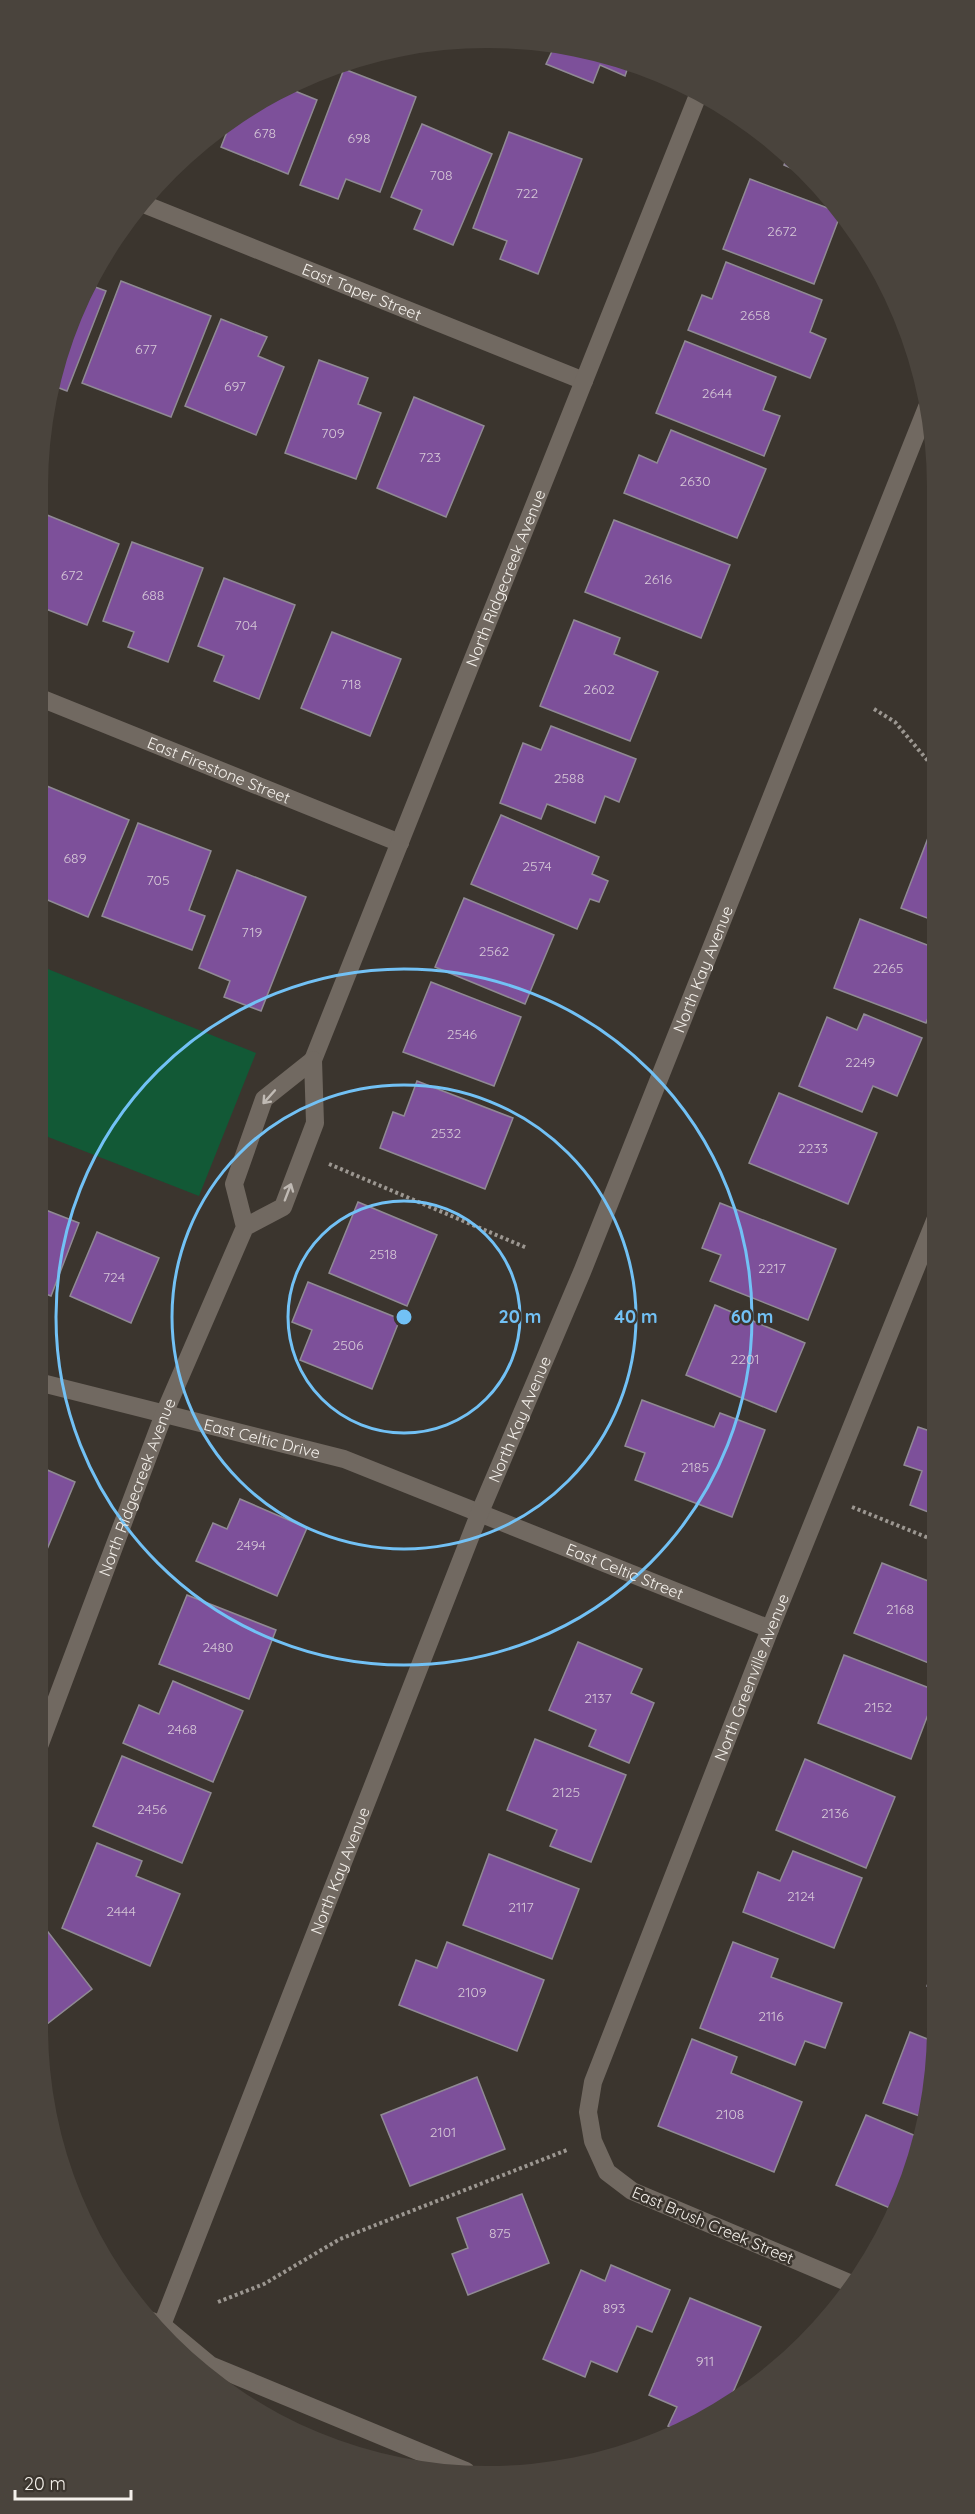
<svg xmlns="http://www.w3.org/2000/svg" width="975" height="2514" viewBox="0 0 975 2514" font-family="Quicksand,sans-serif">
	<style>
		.green { fill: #125936 }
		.building { fill: #7d509a; stroke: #908a94; stroke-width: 1.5 }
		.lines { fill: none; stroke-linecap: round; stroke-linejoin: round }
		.path { stroke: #9c9791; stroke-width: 4; stroke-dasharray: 3 3; stroke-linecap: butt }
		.minor { stroke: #716961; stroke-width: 18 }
		.oneway { stroke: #c0bab4 }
		.ring { fill: none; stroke: #72c1f5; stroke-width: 3 }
		.labels { text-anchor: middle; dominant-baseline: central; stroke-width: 5; stroke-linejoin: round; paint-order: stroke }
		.number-label { font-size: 14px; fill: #d6c8d7 }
		.street-label { font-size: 16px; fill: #f4f0eb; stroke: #3b352e }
		.centre { fill: #72c1f5; stroke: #3b352e; stroke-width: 3 }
		.ring-label { font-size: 18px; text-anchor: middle; font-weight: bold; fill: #72c1f5; stroke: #3b352e; stroke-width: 5; stroke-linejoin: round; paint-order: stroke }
	</style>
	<rect width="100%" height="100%" fill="#3b352e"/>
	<path class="green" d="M38,965L256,1053L199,1196L38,1133Z"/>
	<g class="building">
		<path d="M555,45L604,53L629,64L625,76L600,65L593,83L546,64Z"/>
		<path d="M344,69L416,97L380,192L346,179L338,199L300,185Z"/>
		<path d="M285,87L317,100L288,174L221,147L232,119L263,98Z"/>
		<path d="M422,124L492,154L453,245L414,229L422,210L391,197Z"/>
		<path d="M509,132L582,159L538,274L500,259L507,241L473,228Z"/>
		<path d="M787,157L808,175L784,165Z"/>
		<path d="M750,179L841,213L814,284L723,249Z"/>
		<path d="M726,262L822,300L810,332L826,339L810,378L688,330L702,295L712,299Z"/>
		<path d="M121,281L211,316L171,417L82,383Z"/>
		<path d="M87,284L106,291L67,391L51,385L53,371Z"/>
		<path d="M221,319L267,337L258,356L284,367L256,435L185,406Z"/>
		<path d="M685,341L776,377L763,410L780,416L764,456L656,413Z"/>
		<path d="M319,360L368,378L358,404L381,413L356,479L285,453Z"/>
		<path d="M414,397L484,426L446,517L377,488Z"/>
		<path d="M671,430L766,469L737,538L624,493L639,455L657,463Z"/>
		<path d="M47,515L119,544L87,625L38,606V540Z"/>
		<path d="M614,520L730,565L701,638L585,592Z"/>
		<path d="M132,542L203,568L168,662L128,647L134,632L103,621Z"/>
		<path d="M224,578L295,605L259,699L214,681L224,656L198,646Z"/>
		<path d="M574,620L620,638L614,654L658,672L630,741L540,706Z"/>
		<path d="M332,632L401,659L370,736L301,708Z"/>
		<path d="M551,726L636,759L619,802L605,796L595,823L547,804L541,819L500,803L523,743L541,750Z"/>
		<path d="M42,784L129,820L88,917L38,896V795Z"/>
		<path d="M501,815L599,857L592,874L608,881L599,902L590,899L577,929L471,884Z"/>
		<path d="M138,823L211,851L189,910L205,916L192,950L102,916Z"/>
		<path d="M928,838L935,840V921L901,908Z"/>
		<path d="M237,870L306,897L261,1011L224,997L230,981L199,968Z"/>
		<path d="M464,898L554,935L525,1004L435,967Z"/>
		<path d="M860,919L935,948V1000L926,1023L834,988Z"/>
		<path d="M431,982L521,1017L494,1086L403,1052Z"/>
		<path d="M864,1014L922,1038L897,1096L873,1086L862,1112L799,1086L827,1017L857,1030Z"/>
		<path d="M417,1081L513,1118L485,1189L380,1148L393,1112L404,1116Z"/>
		<path d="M779,1093L877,1133L848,1204L749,1163Z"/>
		<path d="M358,1202L437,1235L407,1306L329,1273Z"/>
		<path d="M720,1203L836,1249L808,1320L710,1281L721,1255L702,1248Z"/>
		<path d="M38,1207L79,1223L51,1296L38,1291Z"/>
		<path d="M97,1232L159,1258L131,1323L70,1296Z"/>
		<path d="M308,1282L400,1319L372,1389L300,1360L312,1330L292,1322Z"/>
		<path d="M715,1305L805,1343L776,1412L686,1375Z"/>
		<path d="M642,1400L714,1427L720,1413L765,1430L732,1517L635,1480L645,1453L625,1446Z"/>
		<path d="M918,1427L936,1433V1515L910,1505L922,1471L904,1465Z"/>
		<path d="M38,1466L75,1482L38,1571Z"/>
		<path d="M240,1499L307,1528L277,1596L196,1561L213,1523L227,1529Z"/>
		<path d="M882,1563L936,1584V1666L854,1633Z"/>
		<path d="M187,1595L276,1630L249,1699L159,1664Z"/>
		<path d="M578,1642L642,1669L631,1693L654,1703L629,1763L589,1746L596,1730L549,1710Z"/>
		<path d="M844,1655L937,1691L911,1759L818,1723Z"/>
		<path d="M173,1681L243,1711L213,1782L123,1743L139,1705L159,1714Z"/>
		<path d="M535,1739L626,1775L591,1862L550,1846L557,1830L507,1810Z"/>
		<path d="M122,1756L211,1793L182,1863L93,1826Z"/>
		<path d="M805,1759L895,1797L866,1868L776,1830Z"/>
		<path d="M97,1843L142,1861L136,1876L180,1894L150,1966L62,1928Z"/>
		<path d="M793,1851L862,1878L834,1948L743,1912L758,1872L780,1881Z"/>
		<path d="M489,1854L579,1889L552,1959L463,1925Z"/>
		<path d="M38,1919L92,1989L38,2031Z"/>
		<path d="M447,1942L544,1980L517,2051L399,2005L416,1960L437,1968Z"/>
		<path d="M733,1942L778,1959L771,1977L842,2003L825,2048L805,2041L795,2065L700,2028Z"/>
		<path d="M937,1960V1990L927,1986Z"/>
		<path d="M910,2032L935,2042L925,2118L883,2103Z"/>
		<path d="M692,2039L737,2057L731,2073L802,2102L774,2172L658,2126Z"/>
		<path d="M477,2077L505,2149L410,2186L381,2115Z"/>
		<path d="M866,2115L923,2139L897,2211L836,2185Z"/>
		<path d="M522,2194L549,2263L468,2295L452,2254L468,2248L457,2218Z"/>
		<path d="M611,2265L670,2290L652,2332L637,2326L617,2372L591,2361L585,2377L543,2359L581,2270L605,2281Z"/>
		<path d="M690,2298L761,2327L727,2406L680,2431L668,2426L677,2407L649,2395Z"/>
	</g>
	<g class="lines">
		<g class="path">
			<path d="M874,709L895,722L934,768"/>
			<path d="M329,1164L527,1248"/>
			<path d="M852,1507L936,1541"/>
			<path d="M218,2302L264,2284L340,2239L567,2150"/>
		</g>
		<g class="minor">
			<path id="s1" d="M141,203L584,381"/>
			<path id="s2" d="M38,697L400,843"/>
			<path id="s3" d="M313,1060L698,95"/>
			<path id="s4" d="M38,1382L344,1459L770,1629"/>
			<path id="s5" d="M38,1749L164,1414L245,1227L234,1184L264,1099L313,1060L315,1123L283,1207L245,1227"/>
			<path id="s6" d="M854,2285L632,2191L607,2172L593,2141L588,2112L593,2082L770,1629L936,1218"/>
			<path d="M146,2319L162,2325L210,2365L466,2471"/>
			<path id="s7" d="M161,2333L162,2325L480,1512L582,1272L927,407"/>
		</g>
	</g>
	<defs><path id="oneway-shaft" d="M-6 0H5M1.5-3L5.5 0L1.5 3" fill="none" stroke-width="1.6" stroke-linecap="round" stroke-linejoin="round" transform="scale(1.5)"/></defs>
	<g class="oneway">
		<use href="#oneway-shaft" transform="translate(269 1097) rotate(132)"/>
		<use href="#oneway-shaft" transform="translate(288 1192) rotate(-69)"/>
	</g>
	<g class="ring">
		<circle cx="404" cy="1317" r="116"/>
		<circle cx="404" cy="1317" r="232"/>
		<circle cx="404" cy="1317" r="348"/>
	</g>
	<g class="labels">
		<g class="number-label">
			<text x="265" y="133">678</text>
			<text x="359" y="138">698</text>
			<text x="441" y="175">708</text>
			<text x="527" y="193">722</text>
			<text x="782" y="231">2672</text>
			<text x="755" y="315">2658</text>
			<text x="146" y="349">677</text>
			<text x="235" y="386">697</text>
			<text x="717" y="393">2644</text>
			<text x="333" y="433">709</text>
			<text x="430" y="457">723</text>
			<text x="695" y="481">2630</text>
			<text x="72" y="575">672</text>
			<text x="658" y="579">2616</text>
			<text x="153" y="595">688</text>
			<text x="246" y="625">704</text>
			<text x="351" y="684">718</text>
			<text x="599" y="689">2602</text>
			<text x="569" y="778">2588</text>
			<text x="75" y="858">689</text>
			<text x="537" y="866">2574</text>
			<text x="158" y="880">705</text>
			<text x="252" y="932">719</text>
			<text x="494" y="951">2562</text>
			<text x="888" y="968">2265</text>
			<text x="462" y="1034">2546</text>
			<text x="860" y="1062">2249</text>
			<text x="446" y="1133">2532</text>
			<text x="813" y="1148">2233</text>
			<text x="383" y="1254">2518</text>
			<text x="772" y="1268">2217</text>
			<text x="114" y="1277">724</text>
			<text x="348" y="1345">2506</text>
			<text x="745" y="1359">2201</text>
			<text x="695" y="1467">2185</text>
			<text x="251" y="1545">2494</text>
			<text x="900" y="1609">2168</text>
			<text x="218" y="1647">2480</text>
			<text x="598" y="1698">2137</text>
			<text x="878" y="1707">2152</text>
			<text x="182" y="1729">2468</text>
			<text x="566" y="1792">2125</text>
			<text x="152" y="1809">2456</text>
			<text x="835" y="1813">2136</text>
			<text x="801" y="1896">2124</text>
			<text x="521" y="1907">2117</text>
			<text x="121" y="1911">2444</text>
			<text x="472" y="1992">2109</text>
			<text x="771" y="2016">2116</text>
			<text x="730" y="2114">2108</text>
			<text x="443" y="2132">2101</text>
			<text x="500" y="2233">875</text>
			<text x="614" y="2308">893</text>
			<text x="705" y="2361">911</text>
		</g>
		<g class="street-label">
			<text stroke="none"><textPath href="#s1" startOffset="238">East Taper Street</textPath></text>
			<text stroke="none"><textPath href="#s3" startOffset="519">North Ridgecreek Avenue</textPath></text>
			<text stroke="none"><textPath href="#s2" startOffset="195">East Firestone Street</textPath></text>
			<text stroke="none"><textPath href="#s7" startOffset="1468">North Kay Avenue</textPath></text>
			<text stroke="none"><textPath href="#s7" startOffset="982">North Kay Avenue</textPath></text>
			<text stroke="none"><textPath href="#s4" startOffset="231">East Celtic Drive</textPath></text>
			<text stroke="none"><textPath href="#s5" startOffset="280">North Ridgecreek Avenue</textPath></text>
			<text stroke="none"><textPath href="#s4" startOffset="618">East Celtic Street</textPath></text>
			<text stroke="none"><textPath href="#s6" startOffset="801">North Greenville Avenue</textPath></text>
			<text stroke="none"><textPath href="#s7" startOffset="496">North Kay Avenue</textPath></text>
			<text transform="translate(713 2225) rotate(23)">East Brush Creek Street</text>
		</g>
	</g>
	<path d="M0 0H975V2514H0ZM487 48H488A439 439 0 0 1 927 487V2027A439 439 0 0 1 488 2466H487A439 439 0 0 1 48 2027V487A439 439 0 0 1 487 48Z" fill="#4a443d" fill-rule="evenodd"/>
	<circle cx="404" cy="1317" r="9" class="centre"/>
	<g class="ring-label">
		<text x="520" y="1323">20 m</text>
		<text x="636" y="1323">40 m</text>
		<text x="752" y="1323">60 m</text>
	</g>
	<path d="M15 2490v9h116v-9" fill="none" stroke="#f4f0eb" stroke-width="3"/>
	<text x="24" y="2490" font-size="18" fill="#f4f0eb" stroke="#3b352e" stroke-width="4.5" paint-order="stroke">20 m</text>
</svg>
